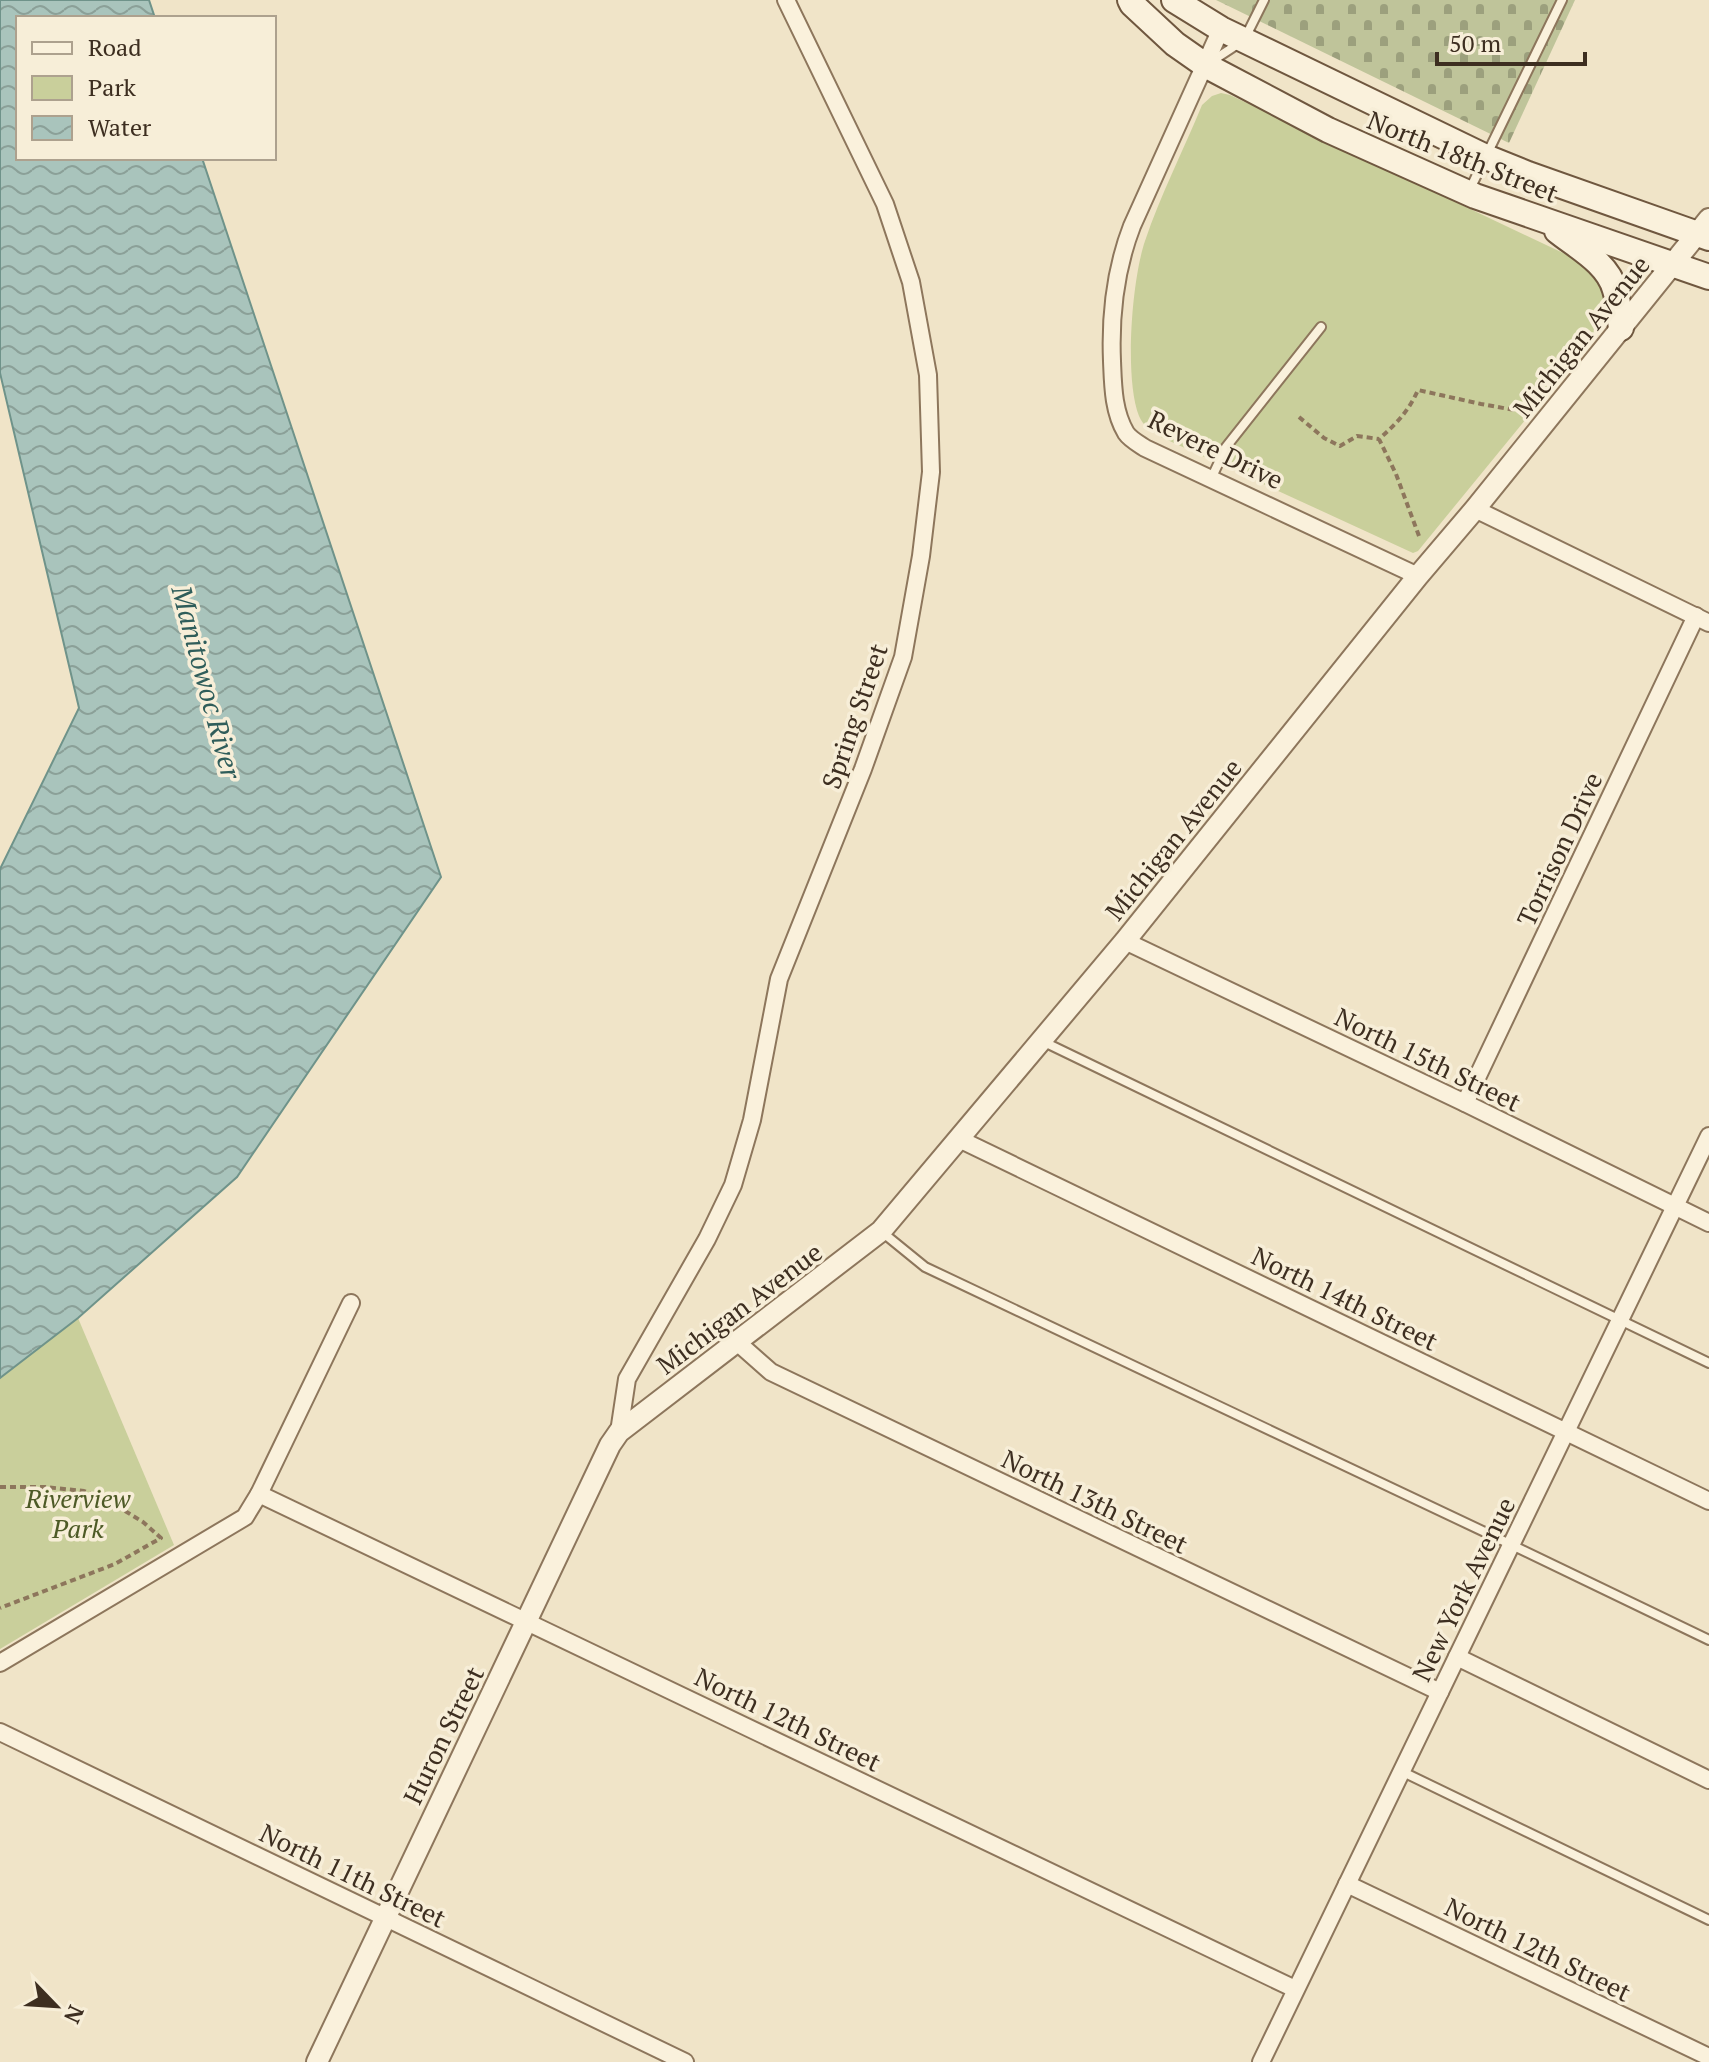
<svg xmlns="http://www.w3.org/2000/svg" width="1709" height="2062" viewBox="0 0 1709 2062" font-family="'PT Serif',serif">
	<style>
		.cemetery { fill: url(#cemetery-stones) }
		.green { fill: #c9cf9b }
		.water { fill: url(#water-waves); stroke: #6f938a; stroke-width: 2 }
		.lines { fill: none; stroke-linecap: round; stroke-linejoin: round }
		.service-casing { stroke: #8d765c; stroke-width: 12 }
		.minor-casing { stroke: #8d765c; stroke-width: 20 }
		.tertiary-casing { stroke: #8d765c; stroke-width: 24 }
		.secondary-casing { stroke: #6f573f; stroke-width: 28 }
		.path { stroke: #8d765c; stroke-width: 4; stroke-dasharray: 6 4; stroke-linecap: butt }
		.service { stroke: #faf1dc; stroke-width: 8 }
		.minor { stroke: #faf1dc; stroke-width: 16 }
		.tertiary { stroke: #faf1dc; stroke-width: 20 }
		.secondary { stroke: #faf1dc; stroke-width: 24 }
		.labels { text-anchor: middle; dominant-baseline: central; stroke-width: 7; stroke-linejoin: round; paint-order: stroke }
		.street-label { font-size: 26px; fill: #3d2e20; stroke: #f7eed8 }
		.park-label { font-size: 26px; font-style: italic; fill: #4d5a26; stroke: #f7eed8 }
		.water-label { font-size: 28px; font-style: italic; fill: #2f5d5a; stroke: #f7eed8 }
	</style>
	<defs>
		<pattern id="cemetery-stones" width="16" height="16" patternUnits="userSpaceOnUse" patternTransform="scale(2)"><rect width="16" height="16" fill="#bfc49a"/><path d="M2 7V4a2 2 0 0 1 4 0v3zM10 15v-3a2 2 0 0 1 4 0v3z" fill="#9ca07d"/></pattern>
		<pattern id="water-waves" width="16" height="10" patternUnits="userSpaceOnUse" patternTransform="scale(2)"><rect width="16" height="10" fill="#a9c4bc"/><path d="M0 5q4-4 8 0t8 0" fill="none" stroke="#8ba098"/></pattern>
	</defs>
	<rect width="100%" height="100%" fill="#f0e4c8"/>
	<path class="cemetery" d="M1216,0H1575L1509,143Z"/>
	<g class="green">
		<path d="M1221,93L1230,95L1580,261L1600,276L1608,312L1602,326L1418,551L1413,553L1161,437C1152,431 1143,426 1139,416C1124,378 1132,279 1145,241C1160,196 1184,149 1202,105L1212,96Z"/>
		<path d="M78,1318L174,1545L0,1649V1378Z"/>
	</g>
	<path class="water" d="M0,0H149L155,18H18V158H202L441,877L237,1177L78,1318L0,1378V869L79,708L0,373Z"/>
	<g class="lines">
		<defs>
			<g id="service">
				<path d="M1209,63L1244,40L1264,0"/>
				<path d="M1470,189L1562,0"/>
				<path d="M1211,479L1226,447L1321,327"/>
				<path d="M1042,1041L1709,1363"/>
				<path d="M882,1232L925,1267L1489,1534L1709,1640"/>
				<path d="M1403,1772L1709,1920"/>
			</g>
			<g id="minor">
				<path d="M1221,29L1132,226C1115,270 1110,313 1112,361C1113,385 1113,411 1126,433C1130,439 1139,444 1145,448L1418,576"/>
				<path d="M1475,509L1709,623"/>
				<path d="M1125,941L1465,1103L1709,1223"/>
				<path d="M1465,1103L1696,616"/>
				<path d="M959,1139L1709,1501"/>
				<path d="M737,1342L771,1372L1440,1692"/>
				<path d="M619,1432L627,1379L707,1239L733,1185L752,1120L779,979L863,769L903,657L921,556L931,472L928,375L911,282L885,204L786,0"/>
				<path d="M259,1494L1295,1989"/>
				<path d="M1457,1657L1709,1780"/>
				<path d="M0,1663L245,1517L259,1494L351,1303"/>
				<path d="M0,1732L685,2062"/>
				<path d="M1347,1884L1709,2057"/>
				<path d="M1261,2062L1709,1136"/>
			</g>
			<path id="tertiary" d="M317,2062L610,1445L619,1432L881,1231L1125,941L1418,576L1475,509L1709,219"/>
			<g id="secondary">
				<path d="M1130,0L1132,4L1175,44L1205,65L1328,130L1475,196L1709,277"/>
				<path d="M1174,0L1221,29L1486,157L1528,174L1709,238"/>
				<path d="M1557,231C1577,247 1608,263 1615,290C1619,302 1619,315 1621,328"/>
			</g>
		</defs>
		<use href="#service" class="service-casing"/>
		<use href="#minor" class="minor-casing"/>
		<use href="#tertiary" class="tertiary-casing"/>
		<use href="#secondary" class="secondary-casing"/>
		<g class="path">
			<path d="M1299,417L1324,438L1340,446L1357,436L1379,439"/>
			<path d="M1419,536L1396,474L1379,439C1397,423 1408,412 1418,390L1481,404L1520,411"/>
			<path d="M0,1487H45L84,1491L112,1503L143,1522L161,1538L115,1564L0,1608"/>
		</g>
		<use href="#service" class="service"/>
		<use href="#minor" class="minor"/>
		<use href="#tertiary" class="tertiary"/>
		<use href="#secondary" class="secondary"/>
	</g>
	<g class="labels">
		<g class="street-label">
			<text transform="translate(1463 156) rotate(22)">North 18th Street</text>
			<text transform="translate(1581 336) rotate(-51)">Michigan Avenue</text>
			<text transform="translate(1216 449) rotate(26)">Revere Drive</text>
			<text transform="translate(854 716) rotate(-71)">Spring Street</text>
			<text transform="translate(1173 839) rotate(-51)">Michigan Avenue</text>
			<text transform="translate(1559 849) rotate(-65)">Torrison Drive</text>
			<text transform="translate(1428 1059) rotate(26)">North 15th Street</text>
			<text transform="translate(1345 1298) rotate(26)">North 14th Street</text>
			<text transform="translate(739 1308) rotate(-37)">Michigan Avenue</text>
			<text transform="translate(1095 1501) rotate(26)">North 13th Street</text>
			<text transform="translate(1463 1589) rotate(-64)">New York Avenue</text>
			<text transform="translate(788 1719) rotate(26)">North 12th Street</text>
			<text transform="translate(443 1735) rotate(-64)">Huron Street</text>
			<text transform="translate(353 1875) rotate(26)">North 11th Street</text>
			<text transform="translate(1538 1949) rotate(26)">North 12th Street</text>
		</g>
		<g class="park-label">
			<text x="78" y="1498">Riverview<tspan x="78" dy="30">Park</tspan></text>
		</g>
		<g class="water-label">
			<text transform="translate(207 682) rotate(75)">Manitowoc River</text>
		</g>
	</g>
	<rect x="16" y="16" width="260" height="144" fill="#f7eed8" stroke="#ada18e" stroke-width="2"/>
	<rect x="32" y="42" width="40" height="12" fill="#faf1dc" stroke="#ada18e" stroke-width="2"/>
	<text x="88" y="56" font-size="24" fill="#3d2e20">Road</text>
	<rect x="32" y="76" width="40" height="24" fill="#c9cf9b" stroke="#ada18e" stroke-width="2"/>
	<text x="88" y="96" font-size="24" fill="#3d2e20">Park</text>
	<rect x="32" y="116" width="40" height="24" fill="url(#water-waves)" stroke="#ada18e" stroke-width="2"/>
	<text x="88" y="136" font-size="24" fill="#3d2e20">Water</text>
	<g transform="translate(56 2006) rotate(115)" stroke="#f7eed8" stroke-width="6" paint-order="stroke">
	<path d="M0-6L14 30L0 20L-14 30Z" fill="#3d2e20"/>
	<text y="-12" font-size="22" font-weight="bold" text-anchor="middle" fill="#3d2e20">N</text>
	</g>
	<path d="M1437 52v12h148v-12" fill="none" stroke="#3d2e20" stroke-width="4"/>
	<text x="1449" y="52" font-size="24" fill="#3d2e20" stroke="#f7eed8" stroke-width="6" paint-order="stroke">50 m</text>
</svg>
